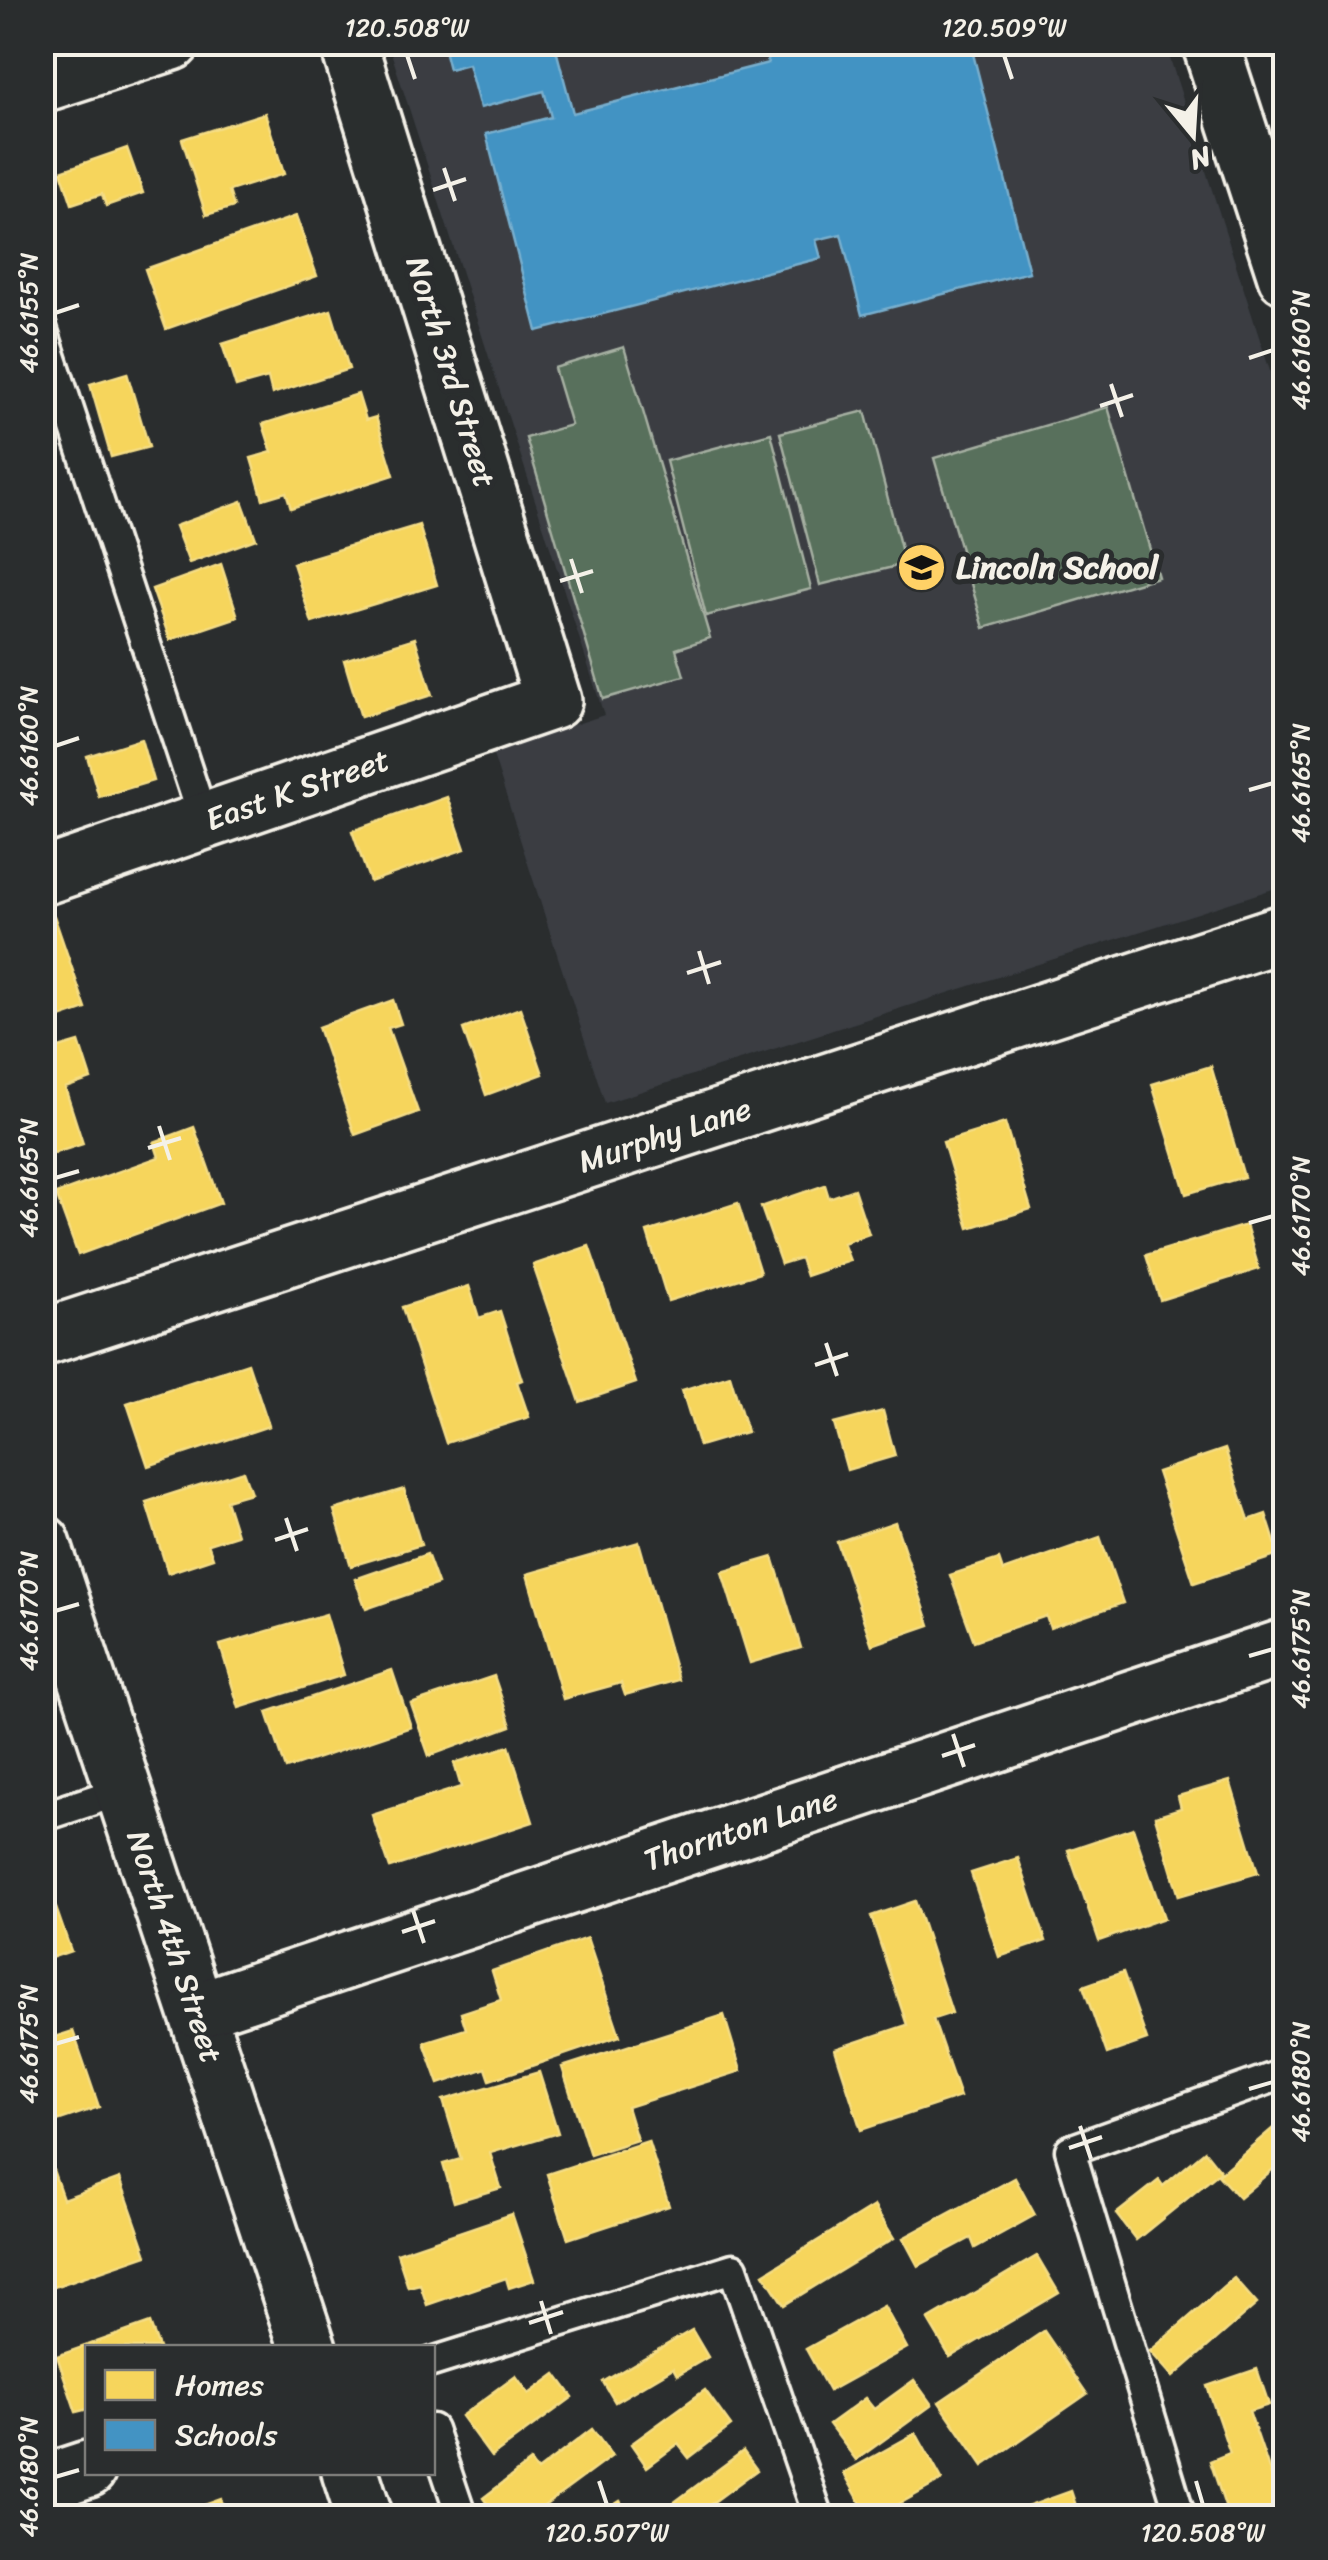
<svg xmlns="http://www.w3.org/2000/svg" width="1328" height="2560" viewBox="0 0 1328 2560" font-family="Sriracha,sans-serif">
	<style>
		.built { fill: #3a3d43 }
		.green { fill: #596f5b; stroke: #a6b0a2; stroke-width: 2.5 }
		.homes { fill: #f6d55c; stroke: #f5dd86; stroke-width: 2.5 }
		.schools { fill: #4393c3; stroke: #78afce; stroke-width: 2.5 }
		.lines { fill: none; stroke-linecap: round; stroke-linejoin: round }
		.lane-casing { stroke: #f4f1e8; stroke-width: 35 }
		.street-casing { stroke: #f4f1e8; stroke-width: 62 }
		.lane { stroke: #2a2d2e; stroke-width: 28 }
		.street { stroke: #2a2d2e; stroke-width: 55 }
		.ticks { fill: none; stroke: #f4f1e8; stroke-width: 4 }
		.labels { text-anchor: middle; dominant-baseline: central; stroke-width: 10; stroke-linejoin: round; paint-order: stroke }
		.street-label { font-size: 32px; fill: #f4f1e8; stroke: #2a2d2e }
		.poi-label { font-size: 32px; font-weight: bold; fill: #f4f1e8; stroke: #2a2d2e; text-anchor: start }
		.neatline { fill: none; stroke: #f4f1e8; stroke-width: 4 }
		.ticks-label { font-size: 25px; text-anchor: middle; fill: #f4f1e8 }
	</style>
	<rect width="100%" height="100%" fill="#2a2d2e"/>
	<filter id="ink" filterUnits="userSpaceOnUse"><feTurbulence type="fractalNoise" baseFrequency=".01" numOctaves="2"/><feDisplacementMap in="SourceGraphic" scale="20" xChannelSelector="R" yChannelSelector="G"/><feConvolveMatrix kernelMatrix="1 2 1 2 8 2 1 2 1" color-interpolation-filters="sRGB"/></filter>
	<g filter="url(#ink)">
		<path class="built" d="M388,43H1165L1285,418V885L605,1103L492,752L604,715Z"/>
		<g class="green">
			<path d="M624,347L710,638L676,649L684,676L603,699L526,438L571,425L554,368Z"/>
			<path d="M1108,407L1158,577L984,628L934,458Z"/>
			<path d="M865,411L905,564L820,585L780,433Z"/>
			<path d="M771,433L811,589L706,616L666,461Z"/>
		</g>
		<g class="homes">
			<path d="M265,113L284,174L229,191L234,207L206,215L182,139Z"/>
			<path d="M127,148L143,193L106,206L102,194L72,204L61,171Z"/>
			<path d="M296,216L317,276L166,329L145,269Z"/>
			<path d="M331,310L349,369L272,394L268,378L236,387L222,344Z"/>
			<path d="M127,373L149,447L111,457L90,384Z"/>
			<path d="M358,394L366,420L376,417L394,475L291,508L286,492L263,499L251,458L272,452L263,424Z"/>
			<path d="M242,501L256,539L189,563L175,526Z"/>
			<path d="M419,525L437,585L312,623L293,563Z"/>
			<path d="M221,564L238,617L170,640L152,589Z"/>
			<path d="M415,638L432,695L361,717L344,660Z"/>
			<path d="M141,739L153,781L99,797L87,756Z"/>
			<path d="M447,797L465,849L370,882L352,831Z"/>
			<path d="M54,916L86,1009L42,1024V920Z"/>
			<path d="M393,1000L401,1024L388,1028L418,1112L355,1135L318,1027Z"/>
			<path d="M520,1008L543,1074L486,1095L463,1029Z"/>
			<path d="M79,1042L91,1079L65,1088L83,1144L42,1157V1053Z"/>
			<path d="M1211,1066L1244,1177L1186,1194L1152,1084Z"/>
			<path d="M1005,1123L1031,1209L969,1228L943,1142Z"/>
			<path d="M194,1127L221,1203L78,1255L56,1194L159,1157L154,1142Z"/>
			<path d="M825,1185L829,1198L854,1189L869,1234L843,1243L850,1261L806,1276L800,1258L781,1264L761,1207Z"/>
			<path d="M738,1203L760,1273L668,1301L647,1232Z"/>
			<path d="M1246,1225L1259,1269L1160,1300L1146,1255Z"/>
			<path d="M589,1246L636,1383L580,1402L533,1265Z"/>
			<path d="M469,1286L479,1318L500,1311L522,1380L517,1382L529,1417L446,1443L402,1307Z"/>
			<path d="M248,1363L269,1426L148,1466L127,1403Z"/>
			<path d="M730,1375L747,1432L699,1446L682,1390Z"/>
			<path d="M883,1411L895,1456L847,1470L834,1424Z"/>
			<path d="M1225,1449L1249,1520L1266,1514L1279,1555L1194,1583L1157,1472Z"/>
			<path d="M243,1471L251,1493L226,1500L237,1535L208,1544L213,1558L168,1573L146,1502Z"/>
			<path d="M404,1489L421,1545L351,1566L334,1510Z"/>
			<path d="M895,1522L930,1625L872,1645L837,1542Z"/>
			<path d="M1100,1537L1123,1603L1050,1628L1046,1616L974,1641L950,1575L999,1559L1003,1571Z"/>
			<path d="M639,1542L678,1680L625,1695L621,1683L563,1699L527,1574Z"/>
			<path d="M427,1554L438,1584L366,1609L355,1579Z"/>
			<path d="M773,1557L801,1648L750,1663L722,1572Z"/>
			<path d="M326,1614L344,1675L239,1708L220,1645Z"/>
			<path d="M392,1670L411,1727L286,1769L267,1712Z"/>
			<path d="M494,1676L511,1726L429,1756L411,1704Z"/>
			<path d="M509,1746L533,1822L390,1868L372,1815L461,1787L454,1763Z"/>
			<path d="M1230,1781L1258,1873L1179,1896L1155,1816L1181,1808L1178,1796Z"/>
			<path d="M1133,1828L1164,1918L1099,1941L1068,1850Z"/>
			<path d="M1018,1858L1046,1941L999,1957L971,1873Z"/>
			<path d="M49,1888L71,1951L42,1961V1890Z"/>
			<path d="M915,1901L952,2013L933,2019L960,2097L861,2130L835,2049L907,2025L871,1916Z"/>
			<path d="M587,1938L620,2036L490,2080L486,2068L439,2084L424,2042L466,2029L461,2013L501,2000L492,1971Z"/>
			<path d="M1123,1972L1147,2040L1107,2054L1083,1986Z"/>
			<path d="M724,2015L741,2071L627,2107L637,2140L590,2155L562,2067Z"/>
			<path d="M73,2031L99,2107L42,2126V2041Z"/>
			<path d="M539,2072L558,2133L490,2153L501,2188L454,2202L443,2164L461,2159L443,2100Z"/>
			<path d="M1286,2117V2158L1239,2198L1218,2175Z"/>
			<path d="M648,2141L669,2206L568,2239L547,2174Z"/>
			<path d="M45,2147L63,2199L120,2178L147,2255L42,2291Z"/>
			<path d="M1205,2151L1221,2171L1136,2240L1116,2214L1159,2180L1163,2186Z"/>
			<path d="M1015,2178L1035,2215L975,2248L971,2238L918,2266L903,2238Z"/>
			<path d="M874,2206L894,2238L784,2305L764,2274Z"/>
			<path d="M512,2214L534,2280L509,2288L506,2278L427,2305L420,2284L408,2287L397,2253Z"/>
			<path d="M1037,2256L1059,2293L950,2357L928,2320Z"/>
			<path d="M1234,2278L1257,2304L1173,2377L1150,2351Z"/>
			<path d="M884,2306L907,2348L829,2391L806,2349Z"/>
			<path d="M150,2323L159,2348H88V2409L76,2412L57,2356Z"/>
			<path d="M692,2330L708,2357L677,2375L673,2368L615,2402L603,2382Z"/>
			<path d="M1044,2331L1087,2394L983,2466L939,2402Z"/>
			<path d="M1257,2369L1269,2405L1249,2411L1284,2513L1273,2518H1229L1210,2461L1230,2453L1207,2386Z"/>
			<path d="M556,2374L573,2397L491,2457L461,2416L516,2376L529,2394Z"/>
			<path d="M914,2380L932,2405L856,2460L829,2424L865,2398L874,2409Z"/>
			<path d="M705,2390L731,2426L689,2458L678,2444L647,2467L631,2444Z"/>
			<path d="M592,2429L612,2456L528,2518H497L483,2498L530,2462L537,2471Z"/>
			<path d="M916,2433L942,2480L874,2518H869L844,2473Z"/>
			<path d="M743,2451L757,2470L692,2518H653Z"/>
			<path d="M1071,2491L1080,2518H996Z"/>
			<path d="M221,2499L228,2518H168Z"/>
			<path d="M620,2501L630,2518H593Z"/>
		</g>
		<path class="schools" d="M442,42H554L573,113L768,63L763,42H970L1029,272L862,315L841,234L816,240L821,258L537,331L486,134L551,117L544,91L480,108L468,64L449,69Z"/>
		<g class="lines">
			<defs>
				<g id="lane">
					<path d="M42,328L204,821"/>
					<path d="M42,1817L124,1790"/>
					<path d="M432,2362L733,2268L819,2518"/>
					<path d="M432,2429L462,2518"/>
					<path d="M1181,2518L1070,2150L1286,2073"/>
				</g>
				<g id="street">
					<path d="M1210,42L1286,276"/>
					<path d="M42,84L172,42"/>
					<path id="s1" d="M42,877L553,701L348,42"/>
					<path id="s2" d="M42,1338L1286,932"/>
					<path id="s3" d="M42,1543L308,2348"/>
					<path id="s4" d="M198,2010L1286,1647"/>
					<path d="M350,2472L365,2518"/>
					<path d="M42,2484L88,2469"/>
				</g>
			</defs>
			<use href="#lane" class="lane-casing"/>
			<use href="#street" class="street-casing"/>
			<use href="#lane" class="lane"/>
			<use href="#street" class="street"/>
		</g>
	</g>
	<path class="ticks" d="M407,55L415,79M1004,55L1012,79M444,168L455,201M433,190L466,179M55,313L79,305M1249,358L1273,350M1111,384L1122,417M1100,406L1133,395M571,559L582,593M560,581L593,571M55,746L79,738M1249,790L1273,783M699,951L709,984M687,973L721,962M159,1126L170,1160M148,1148L181,1138M55,1178L79,1171M1249,1223L1273,1216M826,1343L837,1376M815,1365L848,1354M286,1518L297,1551M275,1540L308,1529M55,1611L79,1604M1249,1656L1273,1649M953,1734L964,1767M942,1756L975,1745M413,1910L424,1943M402,1932L435,1921M55,2044L79,2037M1249,2089L1273,2082M1080,2126L1091,2159M1069,2148L1102,2137M541,2301L551,2334M529,2323L563,2312M55,2477L79,2470M599,2481L607,2505M1196,2481L1203,2505"/>
	<defs>
		<symbol id="school-disc" viewBox="-11 -11 22 22"><circle r="9.5" fill="#ffd166" stroke="#2a2d2e"/><path d="M0-5L7-2L0 1L-7-2ZM-4 1L0 2.5L4 1V4Q0 6-4 4Z" fill="#111"/></symbol>
	</defs>
	<g fill-rule="evenodd">
		<use href="#school-disc" x="894" y="540" width="55" height="55"/>
	</g>
	<g class="labels">
		<g class="street-label">
			<text transform="translate(451 372) rotate(73)">North 3rd Street</text>
			<text stroke="none"><textPath href="#s1" startOffset="270">East K Street</textPath></text>
			<text stroke="none"><textPath href="#s2" startOffset="655">Murphy Lane</textPath></text>
			<text stroke="none"><textPath href="#s4" startOffset="572">Thornton Lane</textPath></text>
			<text stroke="none"><textPath href="#s3" startOffset="425">North 4th Street</textPath></text>
		</g>
		<g class="poi-label">
			<text x="956" y="567">Lincoln School</text>
		</g>
	</g>
	<rect width="1328" height="2560" fill="none" stroke="#2a2d2e" stroke-width="110"/>
	<rect x="85" y="2345" width="350" height="130" fill="#2a2d2e" stroke="#7b7b78" stroke-width="2.5"/>
	<rect x="105" y="2370" width="50" height="30" fill="#f6d55c" stroke="#7b7b78" stroke-width="2.5"/>
	<text x="175" y="2395" font-size="30" fill="#f4f1e8">Homes</text>
	<rect x="105" y="2420" width="50" height="30" fill="#4393c3" stroke="#7b7b78" stroke-width="2.5"/>
	<text x="175" y="2445" font-size="30" fill="#f4f1e8">Schools</text>
	<g transform="translate(1193 135) rotate(162)" stroke="#2a2d2e" stroke-width="8" paint-order="stroke">
	<path d="M0-8L18 38L0 25L-18 38Z" fill="#f4f1e8"/>
	<text y="-15" font-size="28" font-weight="bold" text-anchor="middle" fill="#f4f1e8">N</text>
	</g>
	<rect x="55" y="55" width="1218" height="2450" class="neatline"/>
	<g class="ticks-label">
		<text x="407" y="36">120.508°W</text>
		<text x="1004" y="36">120.509°W</text>
		<text transform="translate(28 313) rotate(-90)" y="9">46.6155°N</text>
		<text transform="translate(1300 350) rotate(-90)" y="9">46.6160°N</text>
		<text transform="translate(28 746) rotate(-90)" y="9">46.6160°N</text>
		<text transform="translate(1300 783) rotate(-90)" y="9">46.6165°N</text>
		<text transform="translate(28 1178) rotate(-90)" y="9">46.6165°N</text>
		<text transform="translate(1300 1216) rotate(-90)" y="9">46.6170°N</text>
		<text transform="translate(28 1611) rotate(-90)" y="9">46.6170°N</text>
		<text transform="translate(1300 1649) rotate(-90)" y="9">46.6175°N</text>
		<text transform="translate(28 2044) rotate(-90)" y="9">46.6175°N</text>
		<text transform="translate(1300 2082) rotate(-90)" y="9">46.6180°N</text>
		<text transform="translate(28 2477) rotate(-90)" y="9">46.6180°N</text>
		<text x="607" y="2541">120.507°W</text>
		<text x="1203" y="2541">120.508°W</text>
	</g>
</svg>
